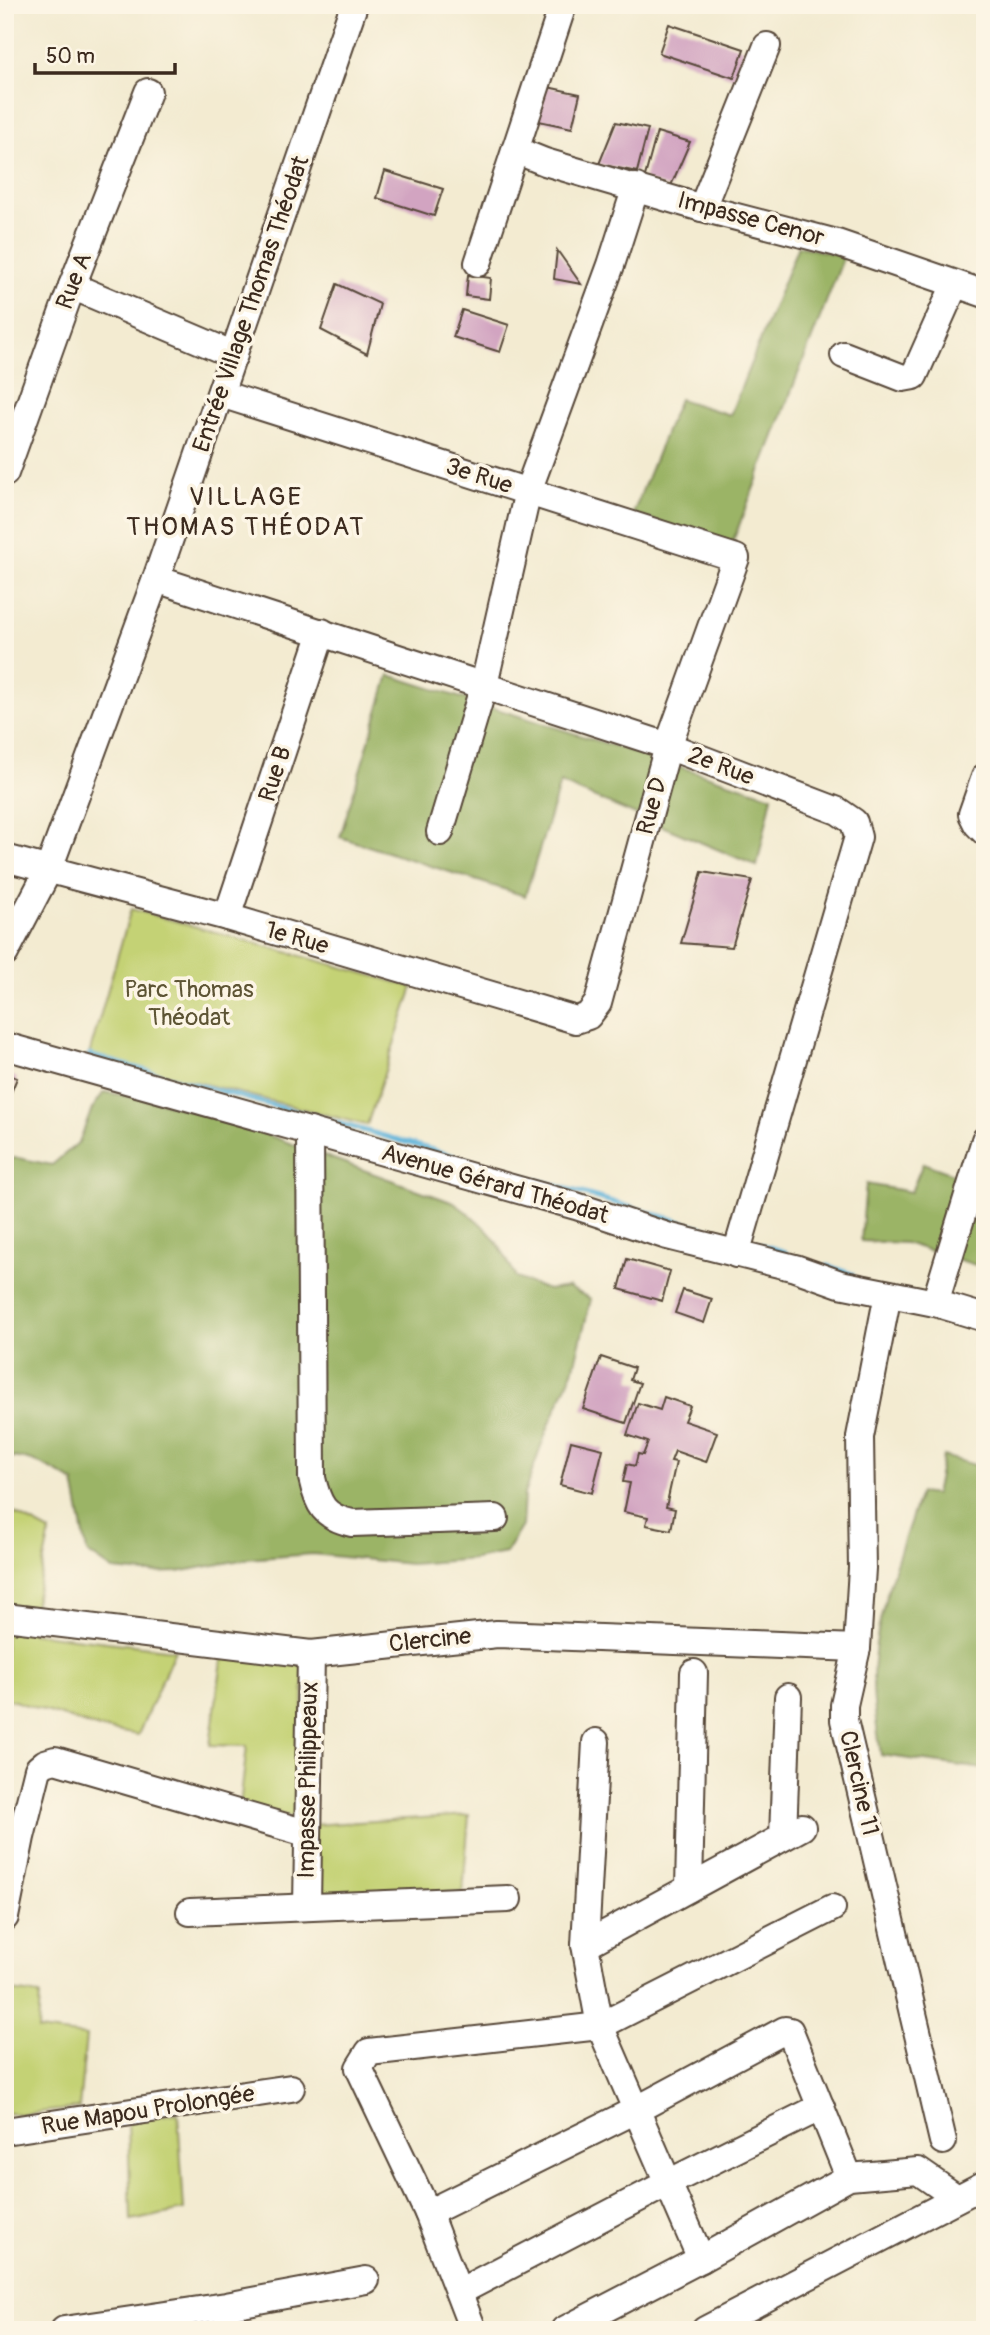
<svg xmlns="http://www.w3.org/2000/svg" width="990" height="2335" viewBox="0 0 990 2335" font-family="Pangolin,sans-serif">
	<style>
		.green { fill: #c4d275; stroke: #807e4a; stroke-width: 2 }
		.forest { fill: #9bb466; stroke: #6b6f42; stroke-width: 2 }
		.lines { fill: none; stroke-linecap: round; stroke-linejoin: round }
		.stream { stroke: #5db3da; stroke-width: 5 }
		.building { fill: #d2a4c1 }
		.minor-casing { stroke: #574739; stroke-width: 30 }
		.minor { stroke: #fff; stroke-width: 26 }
		.labels { text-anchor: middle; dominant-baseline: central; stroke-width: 7; stroke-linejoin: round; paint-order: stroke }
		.street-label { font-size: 24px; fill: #3b2a1e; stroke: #fcf5e5 }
		.park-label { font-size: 24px; fill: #5d5434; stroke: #fcf5e5 }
		.neighbourhood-label { font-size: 26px; letter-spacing: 2px; fill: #3b2a1e; stroke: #fcf5e5 }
	</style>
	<rect width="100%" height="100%" fill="#fcf5e5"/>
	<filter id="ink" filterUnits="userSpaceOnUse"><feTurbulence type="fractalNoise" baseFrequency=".0143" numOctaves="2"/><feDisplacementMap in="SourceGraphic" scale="14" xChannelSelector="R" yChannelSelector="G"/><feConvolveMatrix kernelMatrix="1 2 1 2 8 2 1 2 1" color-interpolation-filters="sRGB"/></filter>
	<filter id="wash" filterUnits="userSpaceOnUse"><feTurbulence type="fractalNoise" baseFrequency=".00686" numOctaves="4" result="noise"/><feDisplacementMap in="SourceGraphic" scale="28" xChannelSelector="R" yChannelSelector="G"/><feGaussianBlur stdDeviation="1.57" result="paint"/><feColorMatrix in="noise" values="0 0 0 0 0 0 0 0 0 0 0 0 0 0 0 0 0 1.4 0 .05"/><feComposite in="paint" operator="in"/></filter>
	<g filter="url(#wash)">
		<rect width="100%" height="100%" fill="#f3ebd1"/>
		<g class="green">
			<path d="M131,909L413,987L367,1125L89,1055Z"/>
			<path d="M5,1508L50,1532L34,1606L32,1633L175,1650L138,1735L99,1728L5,1698Z"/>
			<path d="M224,1646L304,1666L300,1819L240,1806L247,1746L210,1745Z"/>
			<path d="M469,1815L463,1892L316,1898L312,1825Z"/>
			<path d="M5,1990L40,1995L38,2030L86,2036L79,2108L21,2114L5,2113Z"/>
			<path d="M178,2113L184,2210L131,2221L128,2121Z"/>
		</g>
		<g class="forest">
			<path d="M798,246L844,256L731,546L633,514L679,399L730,415Z"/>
			<path d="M389,675L772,796L757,866L560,783L525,896L340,837Z"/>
			<path d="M104,1092L161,1102L229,1121L454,1203C489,1227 498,1240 516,1278L548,1290L568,1287L591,1299L573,1371L547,1430L524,1494L522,1526L505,1553L475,1559L410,1564L313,1554L246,1559L178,1572L145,1573L113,1570L87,1552L74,1482C52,1469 31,1456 5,1457V1159L18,1158L52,1165L79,1142L92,1109Z"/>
			<path d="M923,1163L985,1186V1268L905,1243L861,1241L866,1184L911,1192Z"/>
			<path d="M943,1456L985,1468V1769L881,1755C878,1732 873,1708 873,1685C872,1620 900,1554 920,1493L935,1495Z"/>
		</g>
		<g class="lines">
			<g class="stream">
				<path d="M89,1055L377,1134L734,1237"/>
				<path d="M748,1241L785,1252"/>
				<path d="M828,1266L852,1274"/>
			</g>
		</g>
		<g id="blocks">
			<g class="building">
				<path d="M669,24L744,49L734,78L659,53Z"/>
				<path d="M543,86L580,94L572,128L534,120Z"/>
				<path d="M616,122L648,129L637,172L599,164Z"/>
				<path d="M657,132L690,142L670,188L644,180Z"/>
				<path d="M385,171L443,189L434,216L377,198Z"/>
				<path d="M557,250L581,284L554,279Z"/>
				<path d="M468,275L491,278L489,299L466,296Z"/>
				<path d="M337,284L380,304L367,354L321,330Z"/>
				<path d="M462,310L509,325L500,352L453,337Z"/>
				<path d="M702,872L752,880L732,947L681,943Z"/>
				<path d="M5,1073L17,1078L5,1107Z"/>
				<path d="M627,1259L670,1271L662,1301L619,1289Z"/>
				<path d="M683,1290L712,1299L704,1323L675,1313Z"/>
				<path d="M601,1357L634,1368L630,1380L640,1383L626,1423L583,1409Z"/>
				<path d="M664,1397L690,1406L684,1421L717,1432L706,1462L675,1451L671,1461L676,1462L666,1507L675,1509L671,1530L646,1525L648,1517L624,1512L630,1483L623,1482L627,1464L635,1466L638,1454L643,1455L648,1442L627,1435L638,1403L660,1410Z"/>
				<path d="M571,1441L603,1449L592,1493L560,1485Z"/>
			</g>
		</g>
	</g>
	<g filter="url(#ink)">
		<use href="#blocks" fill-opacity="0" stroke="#574739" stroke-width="2"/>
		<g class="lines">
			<defs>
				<g id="minor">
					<path d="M515,150L545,162L702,208L837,243L985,294"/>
					<path d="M702,208L767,46"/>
					<path d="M478,263L563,5"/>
					<path d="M72,286L234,355"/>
					<path d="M844,355L903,378L914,376L955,284"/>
					<path d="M5,473L72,286L148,92"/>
					<path d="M156,579L668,746L838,811L854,822L858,837L736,1254"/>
					<path d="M985,777L972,814L977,824L985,832"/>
					<path d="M440,832L484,685L528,491L611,265L636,187"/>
					<path d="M5,858L227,917L576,1020L588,1016L598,1003L668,746L736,558L221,394"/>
					<path d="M227,917L322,632"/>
					<path d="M5,953L48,871L156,579L354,5"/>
					<path d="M5,1046L576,1206L667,1236L795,1268L840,1284L935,1303L985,1318"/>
					<path d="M310,1131L312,1478C318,1505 324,1517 352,1523L495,1518"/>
					<path d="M888,1294L860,1437L862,1568L857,1648L844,1705V1720L943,2141"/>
					<path d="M935,1303L985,1140"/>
					<path d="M5,1617L311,1654L497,1634L857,1648"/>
					<path d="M596,1742L585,1945L600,2026L701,2259"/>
					<path d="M783,1837L788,1697"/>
					<path d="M689,1888L694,1673"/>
					<path d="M307,1906L311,1654"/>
					<path d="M190,1912L508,1899"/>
					<path d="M5,1917L21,1837L38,1769L45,1763L55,1760L306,1833"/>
					<path d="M585,1945L802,1827"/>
					<path d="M5,2131L291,2088"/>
					<path d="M428,2213L359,2068L369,2052L600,2026L832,1908"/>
					<path d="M459,2292L668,2183L821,2107"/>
					<path d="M64,2330L226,2306L366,2280"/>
					<path d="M473,2330L428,2213L636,2110L785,2030L790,2031L849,2177"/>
					<path d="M564,2330L701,2259L849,2177L918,2171L957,2198"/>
					<path d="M705,2330L985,2184"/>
				</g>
			</defs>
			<use href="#minor" class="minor-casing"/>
			<use href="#minor" class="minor"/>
		</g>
	</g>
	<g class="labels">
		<g class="street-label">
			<text transform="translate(751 219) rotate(15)">Impasse Cenor</text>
			<text transform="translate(74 281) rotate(-69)">Rue A</text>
			<text transform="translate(251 304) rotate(-71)">Entrée Village Thomas Théodat</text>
			<text transform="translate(479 476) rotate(18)">3e Rue</text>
			<text transform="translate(721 766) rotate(21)">2e Rue</text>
			<text transform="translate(275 774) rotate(-72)">Rue B</text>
			<text transform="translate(652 806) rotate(-75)">Rue D</text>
			<text transform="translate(297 938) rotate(16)">1e Rue</text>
			<text transform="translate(495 1184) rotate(16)">Avenue Gérard Théodat</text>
			<text transform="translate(430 1640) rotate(-6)">Clercine</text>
			<text transform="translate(308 1780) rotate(-89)">Impasse Philippeaux</text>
			<text transform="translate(859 1783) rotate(77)">Clercine 11</text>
			<text transform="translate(148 2110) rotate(-9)">Rue Mapou Prolongée</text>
		</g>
		<g class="park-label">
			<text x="189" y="989">Parc Thomas<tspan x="189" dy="28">Théodat</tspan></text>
		</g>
		<g class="neighbourhood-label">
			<text x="246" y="497">VILLAGE<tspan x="246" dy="30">THOMAS THÉODAT</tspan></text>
		</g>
	</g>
	<rect width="990" height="2335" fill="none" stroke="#fcf5e5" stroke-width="28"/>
	<path d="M35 63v10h140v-10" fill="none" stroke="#3b2a1e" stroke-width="3.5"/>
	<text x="46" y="63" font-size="21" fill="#3b2a1e" stroke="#fcf5e5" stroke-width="5" paint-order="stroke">50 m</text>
</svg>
